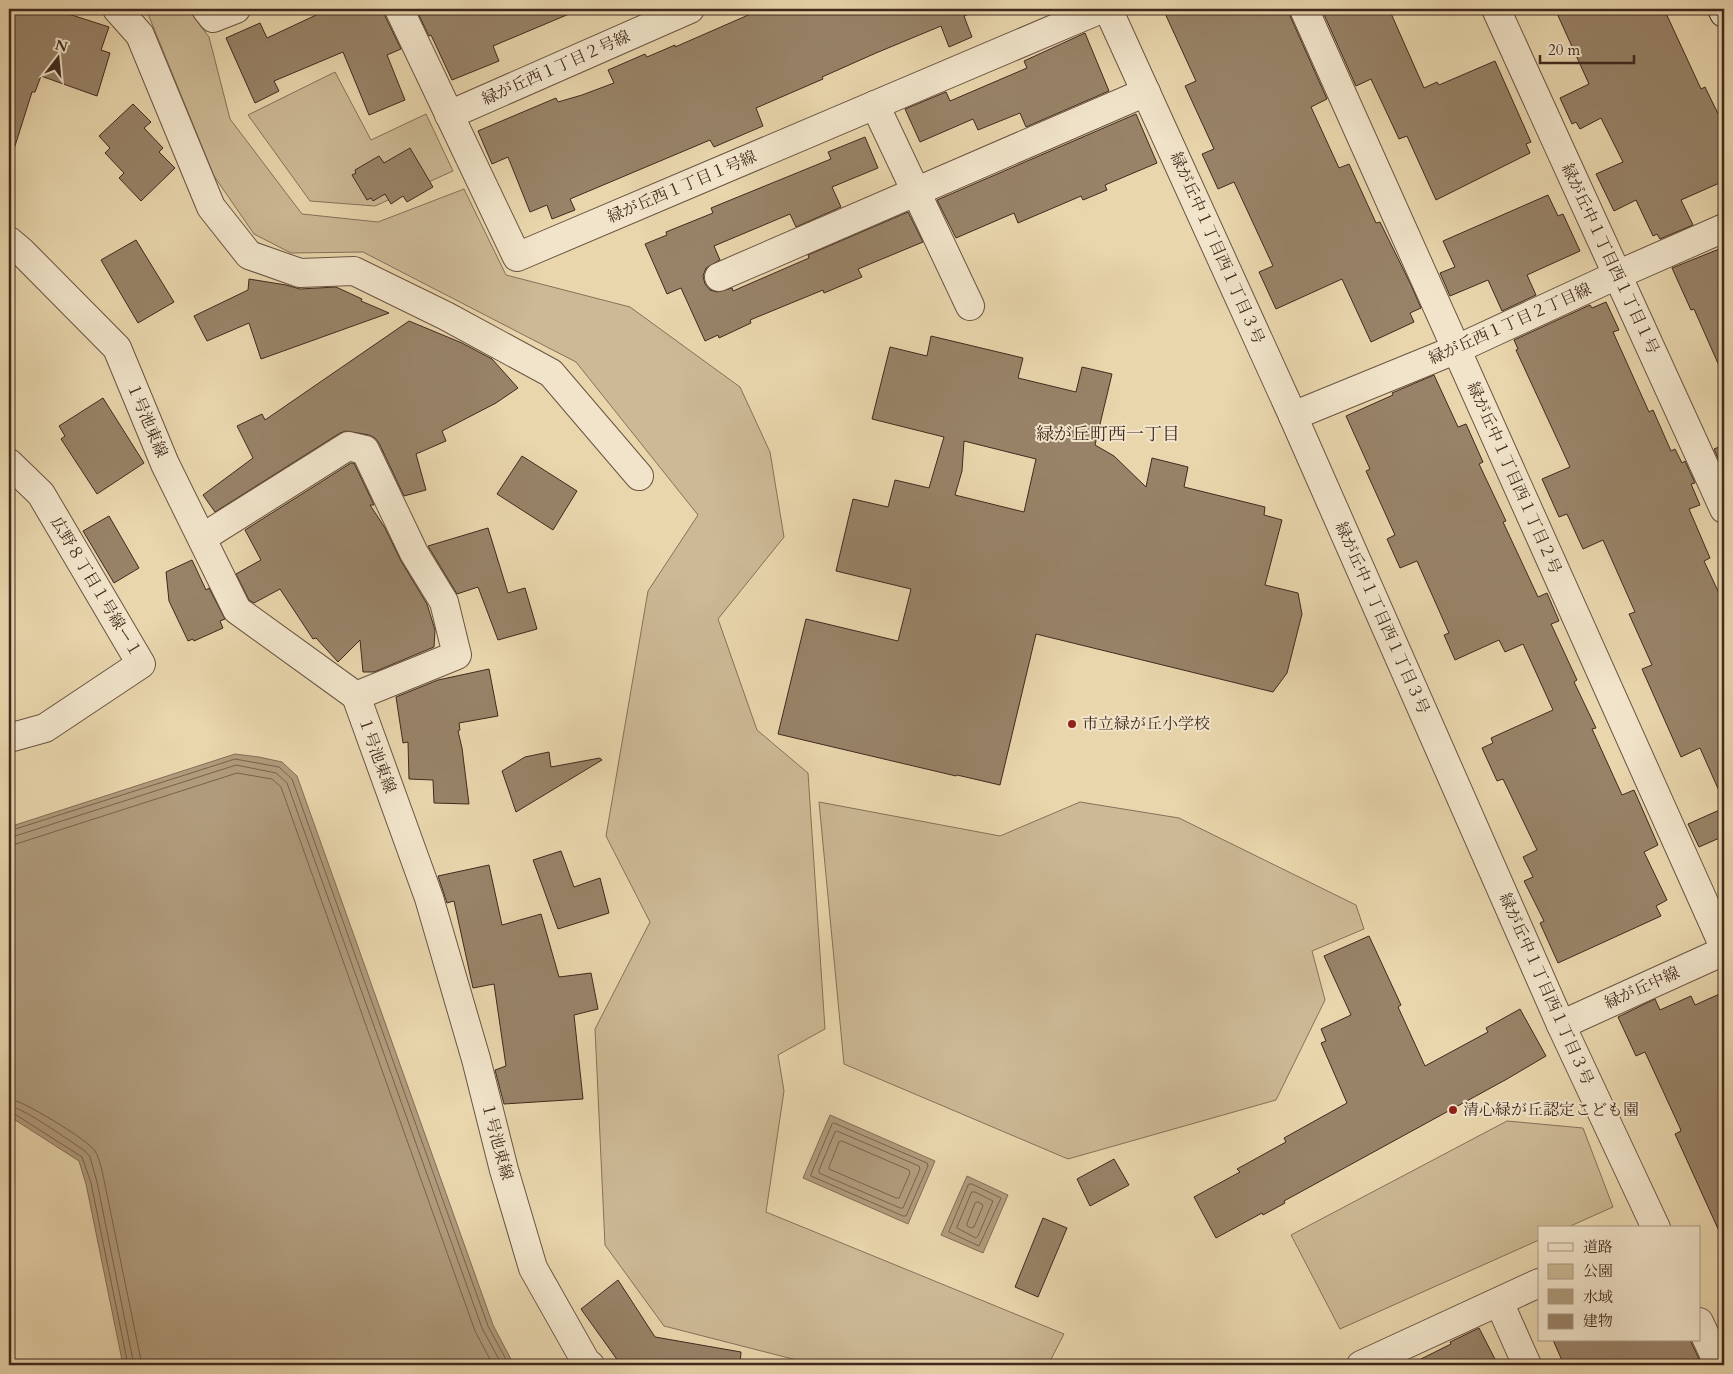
<svg xmlns="http://www.w3.org/2000/svg" width="1733" height="1374" viewBox="0 0 1733 1374" font-family="Cardo,'Noto Serif JP',serif">
	<style>
		.green { fill: #ccb995; stroke: #86715a }
		.water { fill: #b09b7c; stroke: #836d56 }
		.lines { fill: none; stroke-linecap: round; stroke-linejoin: round }
		.shore { stroke: #78624d; stroke-width: 1 }
		.building { fill: #988368; stroke: #40291e; fill-rule: evenodd }
		.street-casing { stroke: #6a5442; stroke-width: 30 }
		.secondary-casing { stroke: #40291e; stroke-width: 30 }
		.street { stroke: #f1e4ca; stroke-width: 28 }
		.secondary { stroke: #f1e4ca; stroke-width: 28 }
		.poi-dot { fill: #8f2418; stroke: #f1e4ca; stroke-width: 2 }
		.labels { text-anchor: middle; dominant-baseline: central; stroke-width: 4; stroke-linejoin: round; paint-order: stroke }
		.street-label { font-size: 16px; fill: #40291e; stroke: #f1e4ca }
		.poi-label { font-size: 16px; fill: #40291e; stroke: #f1e4ca; text-anchor: start }
		.neighbourhood-label { font-size: 18px; fill: #40291e; stroke: #f1e4ca }
	</style>
	<rect width="100%" height="100%" fill="#e9d6ad"/>
	<filter id="stains"><feTurbulence type="fractalNoise" baseFrequency=".004" numOctaves="4"/><feColorMatrix values="0 0 0 0 .2 0 0 0 0 .09 0 0 0 0 .02 0 0 0 .5 -.17"/></filter>
	<radialGradient id="worn" r=".72"><stop offset=".6" stop-color="#630" stop-opacity="0"/><stop offset="1" stop-color="#630" stop-opacity=".3"/></radialGradient>
	<g class="green">
		<path d="M146,9H188L209,37L230,119L302,214L378,222L464,189L506,275L630,307L740,387L770,452L784,537L718,619L757,730L808,773L825,1029L778,1055L784,1091L766,1212L1064,1334L1048,1365H816L664,1326L605,1245L595,1029L650,922L606,836L648,591L698,515L576,362L363,252L291,253L254,234L214,176Z"/>
		<path d="M335,72L371,140L426,114L453,171L375,206L310,201L248,115Z"/>
		<path d="M819,802L1000,836L1080,802L1179,818L1356,905L1364,929L1312,951L1325,1000L1276,1100L1068,1159L844,1064Z"/>
		<path d="M1507,1121L1583,1128L1613,1207L1566,1228H1539V1240L1340,1329L1291,1235Z"/>
	</g>
	<g class="water">
		<path d="M235,754L259,757L282,762L297,776L493,1325L514,1365H123L86,1184L79,1161L9,1116V827Z"/>
		<path d="M830,1115L935,1161L908,1224L803,1178Z"/>
		<path d="M967,1176L1008,1195L983,1253L941,1235Z"/>
	</g>
	<g class="lines">
		<g class="shore">
			<path d="M9,831L235,759L279,767L292,779L488,1326L509,1365"/>
			<path d="M9,838L236,765L276,773L287,783L482,1328L502,1365"/>
			<path d="M9,845L16,844L237,773L272,779L281,787L475,1331L493,1365"/>
			<path d="M9,1099C21,1099 88,1140 95,1151C100,1159 102,1171 104,1180L142,1365"/>
			<path d="M9,1106C23,1107 71,1142 85,1151L90,1157L97,1182L134,1365"/>
			<path d="M9,1113H13L82,1157L91,1183L128,1365"/>
			<path d="M834,1123L927,1163L928,1166L906,1216H903L811,1176V1174L832,1124Z"/>
			<path d="M837,1131L919,1166L920,1169L903,1208H900L819,1173V1170L835,1132Z"/>
			<path d="M842,1141L909,1170L910,1173L899,1198H896L829,1169V1167L839,1142Z"/>
			<path d="M969,1184H972L1001,1198L979,1246L949,1232Z"/>
			<path d="M972,1192H975L993,1201L978,1236L976,1238L957,1228Z"/>
			<path d="M978,1202L982,1204L983,1206L974,1227L971,1228L967,1226V1224L975,1203Z"/>
		</g>
	</g>
	<g class="building">
		<path d="M9,9H53L109,27L101,50L110,53L97,96L41,76L35,92H32L14,149L9,148Z"/>
		<path d="M329,9H384L385,16L401,49L387,55L405,100L369,115L343,52L274,81L279,91L255,103L226,38L260,23L267,38Z"/>
		<path d="M416,9H581L493,46L499,61L452,80L431,35L429,36Z"/>
		<path d="M762,9H981L964,16L972,37L949,47L941,26L876,53L822,77L823,79L756,108L763,126L714,147L710,140L570,199L575,210L552,219L547,205L530,212L508,157L492,164L478,131L556,98L558,102L582,95L614,83L608,70L645,54L647,57L675,45V47Z"/>
		<path d="M1163,9H1287L1327,99L1311,107L1339,168L1349,164L1376,223L1380,222L1411,285L1421,308L1410,313L1414,322L1371,342L1342,279L1276,309L1259,272L1273,266L1234,182L1218,189L1202,154L1214,149L1185,86L1196,81Z"/>
		<path d="M1325,9H1389L1424,88L1437,82L1439,85L1495,61L1531,142L1526,144L1530,153L1436,200L1407,136L1399,139L1371,79L1356,86L1322,10Z"/>
		<path d="M1555,9H1664L1701,89L1705,87L1724,126V181L1681,200L1693,225L1660,239L1657,234L1653,236L1636,200L1614,211L1596,174L1623,162L1601,118L1580,129L1576,122L1572,124L1560,98L1589,84Z"/>
		<path d="M1085,33L1109,91L1026,127L1020,113L978,130L973,119L920,142L905,109L946,92L950,101L1027,68L1024,61Z"/>
		<path d="M133,104L151,122L144,128L163,148L159,152L175,168L141,201L119,178L124,173L105,153L110,148L99,136Z"/>
		<path d="M1136,114L1157,163L1105,185L1107,190L1083,200L1081,196L1018,223L1014,213L956,238L937,200Z"/>
		<path d="M865,137L878,168L832,187L841,207L796,227L790,214L714,246L720,260L706,268L703,276L705,284L710,290L717,292L732,288L733,291L809,258L808,255L908,212L923,242L858,269L862,277L824,293L823,290L750,320L751,323L719,338L718,335L705,341L681,288L667,294L645,244L667,235L666,232L713,213L711,208L831,159L828,152Z"/>
		<path d="M410,148L433,187L407,202L403,196L391,204L385,194L373,201L371,198L367,200L352,175L356,173L355,170L379,156L384,163Z"/>
		<path d="M1548,195L1558,216L1563,214L1580,251L1527,275L1536,295L1502,311L1488,280L1450,296L1440,273L1455,267L1443,241Z"/>
		<path d="M136,240L174,302L138,323L101,260Z"/>
		<path d="M1724,247V377L1694,309L1691,310L1672,268Z"/>
		<path d="M249,279L286,285L300,289L336,287L362,299L361,301L389,313L261,359L249,323L207,341L194,316L248,290Z"/>
		<path d="M1606,302L1619,330L1613,332L1649,412L1653,410L1671,451L1675,449L1682,463L1685,461L1695,483L1691,484L1700,505L1689,509L1710,558L1704,561L1724,604V802L1700,748L1681,757L1642,669L1652,665L1629,614L1635,612L1603,540L1583,549L1567,514L1559,517L1542,479L1570,467L1516,350L1518,349L1514,340L1590,305L1592,308Z"/>
		<path d="M409,321L462,343L492,359L518,388L496,403L442,431L446,441L416,454L426,490L404,496L379,443L375,438L369,435L346,431L340,433L215,512L203,495L253,458L237,426L262,414L265,420Z"/>
		<path d="M931,336L1023,358L1018,378L1076,392L1082,367L1112,374L1095,445L1114,456L1146,487L1152,458L1188,467L1184,487L1265,507L1264,515L1282,520L1265,585L1298,593L1302,614L1287,673L1273,692L1036,634L1000,785L957,775L956,776L778,734L806,619L898,641L911,589L836,571L853,499L888,507L895,480L929,488L944,437L872,419L890,347L927,356ZM964,441L1036,459L1024,512L955,495L962,471Z"/>
		<path d="M1434,375L1458,427L1466,424L1483,462L1479,464L1506,521L1503,522L1538,597L1547,593L1559,621L1551,624L1577,680L1574,682L1596,728L1592,729L1622,795L1634,790L1658,845L1644,852L1667,900L1656,906L1661,916L1558,963L1540,923L1544,921L1524,881L1533,877L1523,857L1537,850L1503,779L1497,781L1482,748L1493,743L1491,738L1553,710L1523,644L1505,652L1499,640L1455,660L1444,635L1449,633L1417,561L1400,568L1387,539L1395,535L1366,471L1370,469L1346,416L1393,395L1392,393Z"/>
		<path d="M103,398L144,463L97,494L61,439L65,436L59,426Z"/>
		<path d="M1724,445V469L1723,470L1714,449Z"/>
		<path d="M522,456L577,491L553,530L497,494Z"/>
		<path d="M351,463H354L374,505H370L385,528L401,561L427,604L435,630L434,647L374,672H363L360,640L338,662L316,638L313,639L280,589L254,603L249,600L236,574L261,560L245,530Z"/>
		<path d="M109,516L139,568L114,583L83,531Z"/>
		<path d="M488,528L508,593L525,588L537,629L498,640L478,587L457,594L428,546Z"/>
		<path d="M192,560L206,590L209,588L225,619L220,621L223,628L194,641L193,639L188,641L169,601L166,572Z"/>
		<path d="M489,669L498,716L459,723L460,730L458,731L462,748L469,804L434,803L433,780L409,779L408,742L403,743L396,697L438,680Z"/>
		<path d="M549,752L551,767L600,758L602,760L516,812L502,771L525,757Z"/>
		<path d="M1724,808V836L1699,847L1688,824Z"/>
		<path d="M561,851L574,887L600,878L609,913L558,929L533,860Z"/>
		<path d="M489,865L502,925L541,914L559,977L591,973L598,1009L574,1015L583,1099L504,1104L495,1070L506,1066L494,984L473,988L454,901L447,903L438,876Z"/>
		<path d="M1369,936L1401,1005L1398,1007L1425,1066L1488,1032L1486,1028L1520,1009L1546,1056L1507,1079L1284,1201L1285,1203L1263,1215L1262,1213L1216,1238L1194,1197L1240,1172L1237,1169L1286,1142L1284,1138L1347,1103L1321,1043L1326,1041L1321,1029L1351,1015L1324,956Z"/>
		<path d="M1724,992V1242L1675,1134L1681,1131L1680,1128L1645,1052L1636,1056L1618,1017L1655,999L1660,1010L1691,996L1695,1005Z"/>
		<path d="M1114,1159L1129,1185L1090,1206L1077,1179Z"/>
		<path d="M1043,1218L1067,1228L1038,1297L1015,1287Z"/>
		<path d="M618,1280L655,1337L741,1352L740,1365H621L581,1309Z"/>
		<path d="M1479,1328L1498,1365H1409L1451,1344L1450,1342Z"/>
		<path d="M1553,1340H1690L1702,1365H1564Z"/>
	</g>
	<g class="lines">
		<defs>
			<g id="street">
				<path d="M117,9L140,35L211,207L249,255L300,273L354,271L446,316L551,373L639,476"/>
				<path d="M206,9L213,18L236,9"/>
				<path d="M399,9L517,257L1101,9"/>
				<path d="M1108,9L1293,416L1561,1025L1656,1228"/>
				<path d="M1304,9L1724,947"/>
				<path d="M1496,9L1724,509"/>
				<path d="M875,105L970,306"/>
				<path d="M449,115L690,9"/>
				<path d="M9,241L22,252L117,348L165,464L237,610L356,696L429,898L476,1059L504,1170L533,1268L586,1362L590,1365"/>
				<path d="M719,277L1146,92"/>
				<path d="M1293,416L1457,349L1617,275L1724,228"/>
				<path d="M9,463L41,494L141,664L45,728L9,738"/>
				<path d="M202,538L348,446L365,450L414,553L444,602L457,655L356,696"/>
				<path d="M1561,1025L1724,951"/>
				<path d="M1499,1302L1527,1365"/>
				<path d="M1699,1322L1719,1365"/>
				<path d="M1361,1365L1539,1283"/>
			</g>
			<path id="secondary" d="M1722,9L1724,13"/>
		</defs>
		<use href="#street" class="street-casing"/>
		<use href="#secondary" class="secondary-casing"/>
		<use href="#street" class="street"/>
		<use href="#secondary" class="secondary"/>
	</g>
	<g class="poi-dot">
		<circle cx="1072" cy="724" r="5"/>
		<circle cx="1453" cy="1110" r="5"/>
	</g>
	<g class="labels">
		<g class="street-label">
			<text transform="translate(556 68) rotate(-24)">緑が丘西１丁目２号線</text>
			<text transform="translate(682 187) rotate(-23)">緑が丘西１丁目１号線</text>
			<text transform="translate(1217 248) rotate(66)">緑が丘中１丁目西１丁目３号</text>
			<text transform="translate(1610 259) rotate(65)">緑が丘中１丁目西１丁目１号</text>
			<text transform="translate(1510 324) rotate(-24)">緑が丘西１丁目２丁目線</text>
			<text transform="translate(147 420) rotate(67)">１号池東線</text>
			<text transform="translate(1514 478) rotate(66)">緑が丘中１丁目西１丁目２号</text>
			<text transform="translate(96 587) rotate(59)">広野８丁目１号線ー１</text>
			<text transform="translate(1382 618) rotate(66)">緑が丘中１丁目西１丁目３号</text>
			<text transform="translate(377 755) rotate(70)">１号池東線</text>
			<text transform="translate(1642 988) rotate(-24)">緑が丘中線</text>
			<text transform="translate(1546 989) rotate(66)">緑が丘中１丁目西１丁目３号</text>
			<text transform="translate(497 1141) rotate(75)">１号池東線</text>
		</g>
		<g class="poi-label">
			<text x="1082" y="724">市立緑が丘小学校</text>
			<text x="1463" y="1110">清心緑が丘認定こども園</text>
		</g>
		<g class="neighbourhood-label">
			<text x="1108" y="434">緑が丘町西一丁目</text>
		</g>
	</g>
	<rect width="1733" height="1374" fill="none" stroke="#e9d6ad" stroke-width="30"/>
	<rect x="10" y="10" width="1713" height="1354" fill="none" stroke="#40291e" stroke-width="2.5"/>
	<rect x="15" y="15" width="1703" height="1344" fill="none" stroke="#40291e"/>
	<rect x="1538" y="1226" width="162" height="115" fill="#f1e4ca" stroke="#aa9985"/>
	<rect x="1548" y="1243" width="25" height="8" fill="#f1e4ca" stroke="#aa9985"/>
	<text x="1583" y="1252" font-size="15" fill="#40291e">道路</text>
	<rect x="1548" y="1264" width="25" height="15" fill="#ccb995" stroke="#aa9985"/>
	<text x="1583" y="1276" font-size="15" fill="#40291e">公園</text>
	<rect x="1548" y="1289" width="25" height="15" fill="#b09b7c" stroke="#aa9985"/>
	<text x="1583" y="1302" font-size="15" fill="#40291e">水域</text>
	<rect x="1548" y="1314" width="25" height="15" fill="#988368" stroke="#aa9985"/>
	<text x="1583" y="1326" font-size="15" fill="#40291e">建物</text>
	<g transform="translate(58 58) rotate(16)" stroke="#f1e4ca" stroke-width="4" paint-order="stroke">
	<path d="M0-4L9 19L0 12L-9 19Z" fill="#40291e"/>
	<text y="-8" font-size="14" font-weight="bold" text-anchor="middle" fill="#40291e">N</text>
	</g>
	<path d="M1540 55v8h94v-8" fill="none" stroke="#40291e" stroke-width="2.5"/>
	<text x="1548" y="55" font-size="15" fill="#40291e" stroke="#f1e4ca" stroke-width="4" paint-order="stroke">20 m</text>
	<rect width="100%" height="100%" filter="url(#stains)"/>
	<rect width="100%" height="100%" fill="url(#worn)"/>
</svg>
